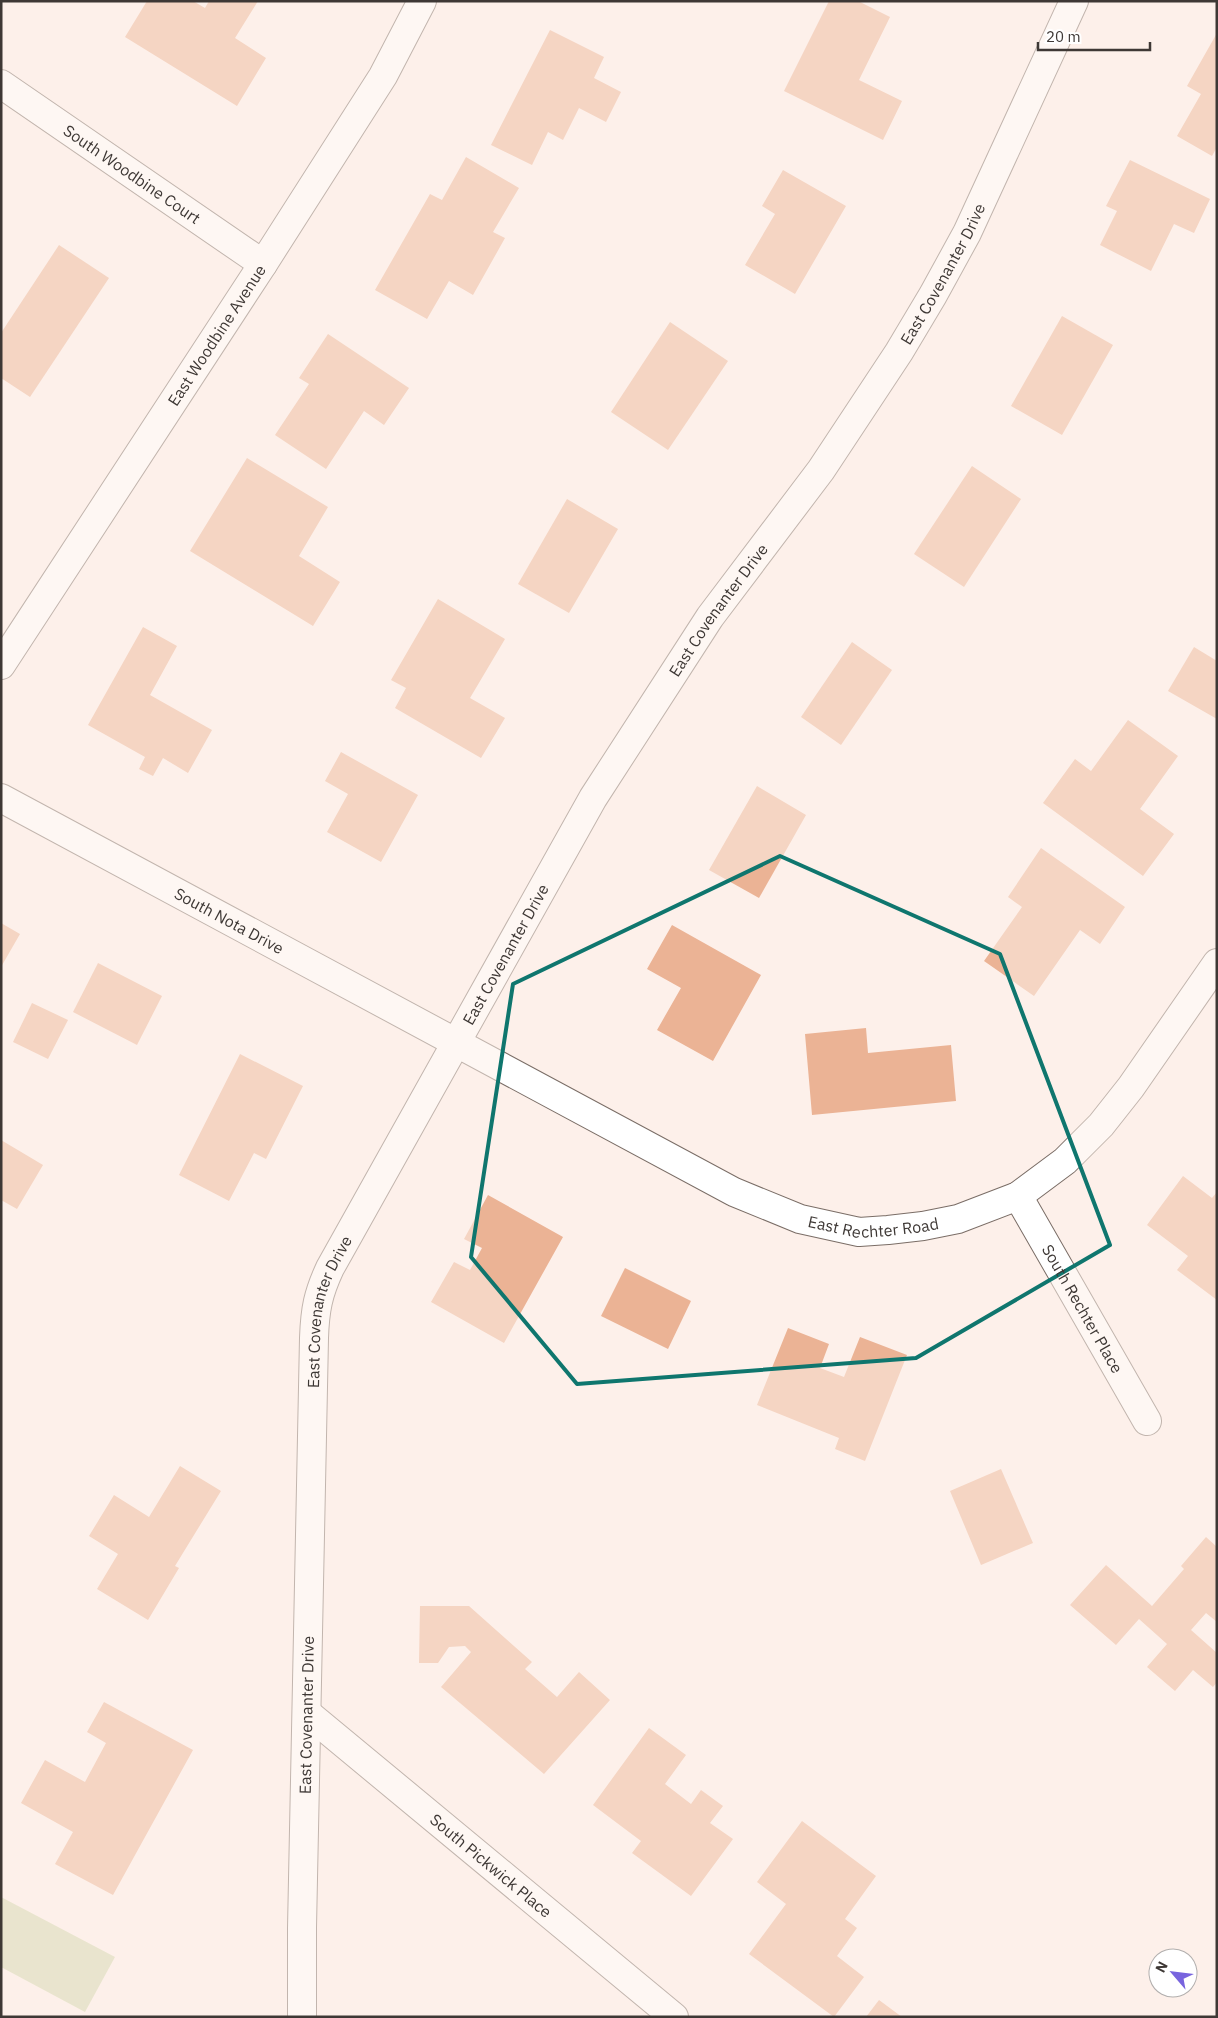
<svg xmlns="http://www.w3.org/2000/svg" width="1218" height="2018" viewBox="0 0 1218 2018" font-family="'IBM Plex Sans',sans-serif">
	<style>
		.green { fill: #d1d6ad }
		.building { fill: #ebb395 }
		.lines { fill: none; stroke-linecap: round; stroke-linejoin: round }
		.minor-casing { stroke: #7a6d66; stroke-width: 30 }
		.minor { stroke: #fff; stroke-width: 28 }
		.marked { fill: none; stroke: #0f766e; stroke-width: 4; stroke-linejoin: round }
		.labels { text-anchor: middle; dominant-baseline: central; stroke-width: 4; stroke-linejoin: round; paint-order: stroke }
		.street-label { font-size: 16px; fill: #3e3835; stroke: #fff }
	</style>
	<rect width="100%" height="100%" fill="#fdf0ea"/>
	<path class="green" d="M1,1897L115,1957L85,2012L1,1967Z"/>
	<g class="building">
		<path d="M147,1H193L205,8L209,1H258L235,38L266,58L237,106L125,37Z"/>
		<path d="M829,1H858L890,17L859,80L902,101L883,140L784,91Z"/>
		<path d="M550,30L604,57L594,78L621,92L606,122L579,108L563,140L548,132L532,165L491,145Z"/>
		<path d="M1217,33V147L1212,156L1177,136L1201,94L1187,86Z"/>
		<path d="M466,157L519,188L493,232L505,238L473,295L449,281L427,319L375,290L430,194L442,200Z"/>
		<path d="M1130,160L1210,199L1194,233L1174,224L1151,271L1100,245L1117,211L1106,206Z"/>
		<path d="M783,170L846,206L795,294L745,265L775,214L762,206Z"/>
		<path d="M59,245L109,278L30,397L1,378V333Z"/>
		<path d="M1062,316L1113,345L1062,435L1011,406Z"/>
		<path d="M670,322L728,361L668,450L611,412Z"/>
		<path d="M328,334L409,388L384,425L364,411L326,469L275,435L309,384L299,378Z"/>
		<path d="M247,458L328,507L299,556L340,582L313,626L190,551Z"/>
		<path d="M972,466L1021,499L964,587L914,554Z"/>
		<path d="M567,499L618,529L569,613L518,584Z"/>
		<path d="M438,599L505,639L470,698L505,718L481,758L395,708L406,688L391,680Z"/>
		<path d="M143,627L177,646L150,695L212,730L188,773L163,758L153,776L139,769L145,757L88,725Z"/>
		<path d="M852,642L892,670L841,745L801,717Z"/>
		<path d="M1194,647L1217,661V719L1168,691Z"/>
		<path d="M1128,720L1178,756L1140,809L1174,834L1143,876L1043,803L1075,759L1091,771Z"/>
		<path d="M341,752L418,795L381,862L327,832L348,794L325,781Z"/>
		<path d="M757,786L806,815L759,898L709,870Z"/>
		<path d="M1041,848L1125,907L1100,944L1080,930L1034,996L984,961L1022,907L1008,897Z"/>
		<path d="M1,923L20,934L1,967Z"/>
		<path d="M672,925L761,975L713,1061L657,1030L681,988L647,969Z"/>
		<path d="M98,963L162,996L137,1045L73,1012Z"/>
		<path d="M32,1003L68,1020L48,1059L13,1042Z"/>
		<path d="M866,1028L868,1053L951,1045L956,1101L812,1115L805,1034Z"/>
		<path d="M240,1054L303,1086L266,1159L254,1153L229,1201L179,1175Z"/>
		<path d="M1,1140L43,1165L17,1209L1,1200Z"/>
		<path d="M1183,1176L1212,1198L1217,1192V1300L1177,1270L1188,1256L1147,1225Z"/>
		<path d="M488,1195L563,1237L504,1343L431,1302L454,1262L470,1270L482,1248L464,1239Z"/>
		<path d="M625,1268L691,1301L668,1349L601,1316Z"/>
		<path d="M788,1328L829,1344L820,1368L844,1377L860,1337L907,1355L865,1461L835,1449L839,1438L757,1405Z"/>
		<path d="M180,1466L221,1491L175,1566L179,1568L148,1620L97,1589L118,1554L89,1536L114,1495L149,1517Z"/>
		<path d="M1001,1469L1033,1543L981,1565L950,1491Z"/>
		<path d="M1206,1537L1217,1547V1622L1206,1613L1191,1630L1217,1653V1682L1213,1687L1193,1670L1175,1691L1147,1667L1167,1644L1139,1619L1116,1645L1070,1605L1106,1565L1152,1606L1184,1569L1181,1566Z"/>
		<path d="M420,1606H469L532,1662L525,1669L557,1697L579,1672L610,1700L544,1774L441,1687L471,1652L465,1646L449,1647L438,1663H419Z"/>
		<path d="M104,1702L193,1750L113,1895L55,1864L73,1832L21,1803L45,1760L85,1782L106,1743L87,1732Z"/>
		<path d="M649,1728L686,1755L665,1784L691,1804L701,1790L723,1806L710,1823L733,1839L691,1896L632,1853L641,1841L593,1805Z"/>
		<path d="M802,1821L876,1876L845,1919L857,1928L837,1956L864,1977L834,2017L749,1954L786,1904L757,1882Z"/>
		<path d="M879,2000L902,2017H866Z"/>
	</g>
	<g class="lines">
		<defs>
			<g id="minor">
				<path id="s1" d="M1,84L263,264"/>
				<path id="s2" d="M1,665L263,264L383,76L422,1"/>
				<path id="s3" d="M1,798L734,1192L800,1219L859,1232L888,1230L923,1226L958,1219L1018,1196L1065,1161L1101,1125L1131,1087L1217,963"/>
				<path id="s4" d="M1018,1196L1147,1421"/>
				<path id="s5" d="M307,1713L674,2017"/>
				<path id="s6" d="M302,2017V1928L314,1338C315,1309 318,1294 330,1268L593,798L710,617L821,470L899,352L933,295L967,233L1074,1"/>
			</g>
		</defs>
		<use href="#minor" class="minor-casing"/>
		<use href="#minor" class="minor"/>
	</g>
	<path d="M0 0H1218V2018H0ZM780,856L1000,954L1110,1245L916,1358L577,1384L471,1257L513,984Z" fill="#fdf0ea" fill-opacity=".55" fill-rule="evenodd"/>
	<path class="marked" d="M780,856L1000,954L1110,1245L916,1358L577,1384L471,1257L513,984Z"/>
	<g class="labels">
		<g class="street-label">
			<text stroke="none"><textPath href="#s1" startOffset="159">South Woodbine Court</textPath></text>
			<text stroke="none"><textPath href="#s6" startOffset="1921">East Covenanter Drive</textPath></text>
			<text stroke="none"><textPath href="#s2" startOffset="394">East Woodbine Avenue</textPath></text>
			<text stroke="none"><textPath href="#s6" startOffset="1516">East Covenanter Drive</textPath></text>
			<text stroke="none"><textPath href="#s3" startOffset="259">South Nota Drive</textPath></text>
			<text stroke="none"><textPath href="#s6" startOffset="1111">East Covenanter Drive</textPath></text>
			<text stroke="none"><textPath href="#s3" startOffset="978">East Rechter Road</textPath></text>
			<text stroke="none"><textPath href="#s4" startOffset="130">South Rechter Place</textPath></text>
			<text stroke="none"><textPath href="#s6" startOffset="708">East Covenanter Drive</textPath></text>
			<text stroke="none"><textPath href="#s6" startOffset="302">East Covenanter Drive</textPath></text>
			<text stroke="none"><textPath href="#s5" startOffset="239">South Pickwick Place</textPath></text>
		</g>
	</g>
	<rect width="1218" height="2018" fill="none" stroke="#3e3835" stroke-width="5"/>
	<g transform="translate(1173 1973) rotate(298)"><circle r="24" fill="#ffffff" stroke="#b2afae"/>
	<path d="M0-4L9 19L0 12L-9 19Z" fill="#7864de"/>
	<text y="-8" font-size="14" font-weight="bold" text-anchor="middle" fill="#3e3835">N</text>
	</g>
	<path d="M1038 42v8h112v-8" fill="none" stroke="#3e3835" stroke-width="2.5"/>
	<text x="1046" y="42" font-size="15" fill="#3e3835" stroke="#ffffff" stroke-width="4" paint-order="stroke">20 m</text>
</svg>
